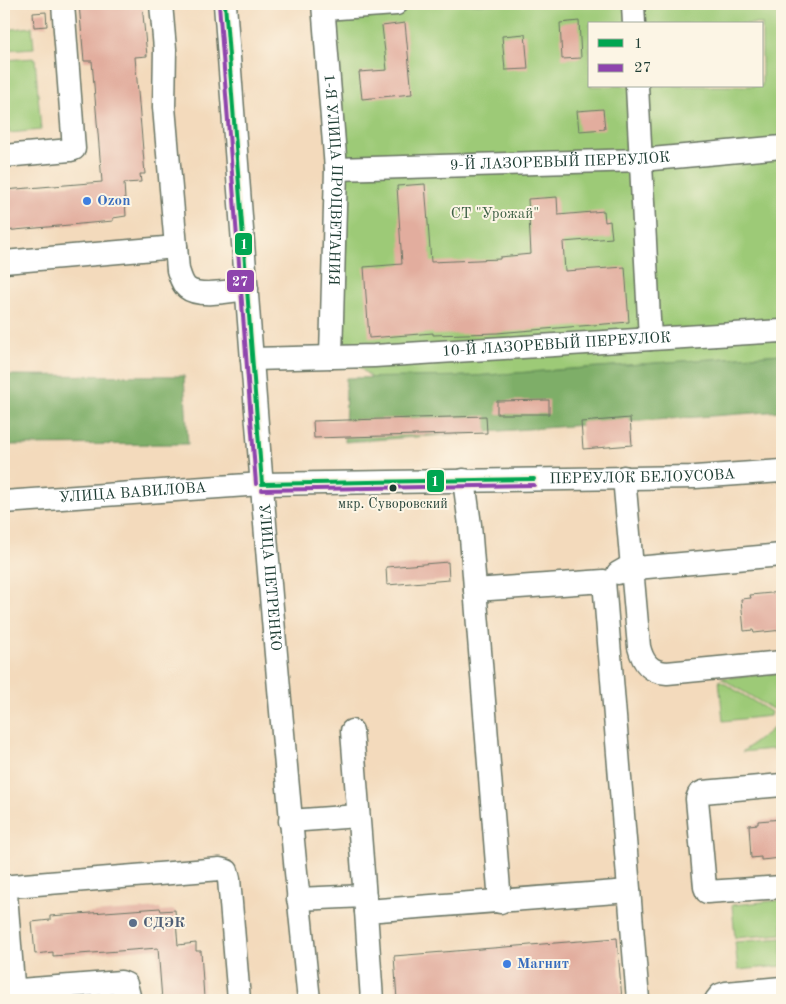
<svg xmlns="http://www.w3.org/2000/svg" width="786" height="1004" viewBox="0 0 786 1004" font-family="'Old Standard TT',serif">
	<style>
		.green { fill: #9dca77; stroke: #5e8456; fill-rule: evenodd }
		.forest { fill: #7eae68; stroke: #4e764e }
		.building { fill: #e2ad9e }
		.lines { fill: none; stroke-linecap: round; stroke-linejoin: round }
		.minor-casing { stroke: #697464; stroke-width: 25 }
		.minor { stroke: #fff; stroke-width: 22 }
		.bus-1-casing { stroke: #fcf5e5; stroke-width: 8 }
		.bus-2-casing { stroke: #fcf5e5; stroke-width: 8 }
		.bus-1 { stroke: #00a651; stroke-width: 4 }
		.bus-2 { stroke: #8e44ad; stroke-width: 4 }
		.shop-dot { fill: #3f7fe0; stroke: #fcf5e5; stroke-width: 2 }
		.bus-dot { fill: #1f3d34; stroke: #fcf5e5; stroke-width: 2 }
		.service-dot { fill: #5c6f8a; stroke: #fcf5e5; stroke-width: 2 }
		.labels { text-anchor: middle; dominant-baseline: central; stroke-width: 4; stroke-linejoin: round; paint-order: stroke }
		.bus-label { font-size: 14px; fill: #1f3d34; stroke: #fcf5e5 }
		.street-label { font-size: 15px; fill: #1f3d34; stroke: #fcf5e5 }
		.shop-label { font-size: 15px; font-weight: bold; fill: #366cbe; stroke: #fcf5e5; text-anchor: start }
		.park-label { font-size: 15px; fill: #3e6045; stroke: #fcf5e5 }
		.service-label { font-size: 15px; font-weight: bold; fill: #4e5e75; stroke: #fcf5e5; text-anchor: start }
		.line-badge { stroke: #fcf5e5; stroke-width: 2 }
		.badge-label { font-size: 14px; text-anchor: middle; font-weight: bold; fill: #fff }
	</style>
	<rect width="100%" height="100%" fill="#fcf5e5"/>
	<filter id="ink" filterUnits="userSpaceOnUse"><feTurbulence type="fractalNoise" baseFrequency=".02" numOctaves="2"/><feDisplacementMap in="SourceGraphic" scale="10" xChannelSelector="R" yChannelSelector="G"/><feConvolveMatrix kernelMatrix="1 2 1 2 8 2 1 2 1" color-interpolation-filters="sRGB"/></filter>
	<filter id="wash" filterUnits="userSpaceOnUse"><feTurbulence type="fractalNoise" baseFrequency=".0096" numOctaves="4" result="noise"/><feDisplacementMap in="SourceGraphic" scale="20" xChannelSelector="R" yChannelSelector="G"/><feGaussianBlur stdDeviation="1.12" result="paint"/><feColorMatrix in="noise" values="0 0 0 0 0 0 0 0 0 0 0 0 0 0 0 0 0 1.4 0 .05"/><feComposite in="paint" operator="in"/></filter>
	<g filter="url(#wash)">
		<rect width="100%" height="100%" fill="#f3dabc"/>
		<g class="green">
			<path d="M326,4H782V354L474,376L372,378L342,353ZM590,24H762V86H590Z"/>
			<path d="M32,27L34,48L4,50V30Z"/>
			<path d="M35,58L41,130L9,133L7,103H4V60Z"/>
			<path d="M779,673L781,702L775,706L772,709L721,678Z"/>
			<path d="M719,680L771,712L770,716L723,721Z"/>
			<path d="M775,727L782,732V748L742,752Z"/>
			<path d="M782,900V934L735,938L732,905Z"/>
			<path d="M782,938V966L738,970L735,942Z"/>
		</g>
		<g class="forest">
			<path d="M782,354V411L345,442L346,378L474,376Z"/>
			<path d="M4,375L184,376L188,444L4,445Z"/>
		</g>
		<g id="blocks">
			<g class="building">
				<path d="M79,4H142L147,56L135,57L145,174H140L141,182L124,183L126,216L113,218V221L4,231V190L102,182L92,61H84Z"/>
				<path d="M46,12L47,26L34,27L33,13Z"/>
				<path d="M579,21L581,58L562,59L560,23Z"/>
				<path d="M405,23L412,94L362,99L359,72L387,70L382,26Z"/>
				<path d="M525,34L528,69L505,70L502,36Z"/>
				<path d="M603,109L605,129L579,131L577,111Z"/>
				<path d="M425,184L431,262L500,259V257L531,254L528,199L557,197L558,215L604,211L605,222L610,221L612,238L563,242L565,271L625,267L629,322L497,333L433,335V333L369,338L364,267L402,264L397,186Z"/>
				<path d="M549,400V414H497V401Z"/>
				<path d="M486,416L487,433L314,438L313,421Z"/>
				<path d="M630,418L632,445L583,449L581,422Z"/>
				<path d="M448,562L449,580L387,585L386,567Z"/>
				<path d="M782,592V630L754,633L753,630L744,631L741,599L751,598L750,595Z"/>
				<path d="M782,819V858L761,860V857L751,858L749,825L758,824V821Z"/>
				<path d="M160,908L161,911L175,910L178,945L196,943V951H201L204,998L200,999V1000H162L158,948L53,956V952L35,954L32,922L50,920V916Z"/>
				<path d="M617,938L622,1000H397L394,956Z"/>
			</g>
		</g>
	</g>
	<g filter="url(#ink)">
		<use href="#blocks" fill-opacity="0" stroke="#697464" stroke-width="1"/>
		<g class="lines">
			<defs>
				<g id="minor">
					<path d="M161,4L165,49L164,107L178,270C180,276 182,284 187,288C199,298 231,291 247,289"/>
					<path id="s1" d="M225,4C250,336 274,669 309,1000"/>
					<path id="s2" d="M323,4L336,169L331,357"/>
					<path d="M633,4L634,24"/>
					<path d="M324,9L396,4"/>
					<path d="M637,86L650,339"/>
					<path d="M4,156L70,150L74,149L63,4"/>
					<path id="s3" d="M336,169L641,160L782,147"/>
					<path d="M4,262L176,247"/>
					<path id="s4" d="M252,359L374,356L782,331"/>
					<path d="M624,477L639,647C643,663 650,672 667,673L782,662"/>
					<path d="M464,480L470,525L500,902"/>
					<path id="s5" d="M4,502L262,484L695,477L782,471"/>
					<path d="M618,573L625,569L782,555"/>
					<path d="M475,590L604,581L638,1000"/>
					<path d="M352,731L366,911"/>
					<path d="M782,785L703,792L699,794L697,799L705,887L707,892L782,887"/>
					<path d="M290,821L358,816"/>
					<path d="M298,899L365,896"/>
					<path d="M130,1000L126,984L121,982L20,990L15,988L13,984L6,894L8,888L12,886L220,869L227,871L229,879L239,1000"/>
					<path d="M372,1000L366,911L629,891"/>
					<path d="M716,1000L720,995L726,993L782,988"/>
				</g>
			</defs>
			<use href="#minor" class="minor-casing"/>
			<use href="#minor" class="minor"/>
			<defs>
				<g id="bus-1">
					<path d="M225,4L262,484"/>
					<path d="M262,484L534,479"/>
				</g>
				<g id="bus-2">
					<path d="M219,4L256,484"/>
					<path d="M262,490L534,485"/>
				</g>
			</defs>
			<use href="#bus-1" class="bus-1-casing"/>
			<use href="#bus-2" class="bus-2-casing"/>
			<use href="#bus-1" class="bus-1"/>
			<use href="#bus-2" class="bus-2"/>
		</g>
	</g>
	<g class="shop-dot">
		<circle cx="87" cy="201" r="5"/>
		<circle cx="507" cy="964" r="5"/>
	</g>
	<circle class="bus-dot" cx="393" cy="488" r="4.5"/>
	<circle class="service-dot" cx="133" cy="923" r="5"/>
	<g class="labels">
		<g class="bus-label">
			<text x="393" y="504">мкр. Суворовский</text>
		</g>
		<g class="street-label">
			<text stroke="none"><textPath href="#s3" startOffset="224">9-Й ЛАЗОРЕВЫЙ ПЕРЕУЛОК</textPath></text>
			<text stroke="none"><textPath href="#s2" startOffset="176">1-Я УЛИЦА ПРОЦВЕТАНИЯ</textPath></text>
			<text stroke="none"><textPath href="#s4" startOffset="305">10-Й ЛАЗОРЕВЫЙ ПЕРЕУЛОК</textPath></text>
			<text stroke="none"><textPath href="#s5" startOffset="639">ПЕРЕУЛОК БЕЛОУСОВА</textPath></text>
			<text stroke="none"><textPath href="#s5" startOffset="129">УЛИЦА ВАВИЛОВА</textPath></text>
			<text stroke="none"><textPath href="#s1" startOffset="575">УЛИЦА ПЕТРЕНКО</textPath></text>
		</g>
		<g class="shop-label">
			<text x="97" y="201">Ozon</text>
			<text x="517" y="964">Магнит</text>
		</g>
		<g class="park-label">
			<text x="495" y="214">СТ "Урожай"</text>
		</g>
		<g class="service-label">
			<text x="143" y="923">СДЭК</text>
		</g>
	</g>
	<g class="line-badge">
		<rect x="234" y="232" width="19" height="24" rx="5" fill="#00a651"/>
		<rect x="226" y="269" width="29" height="24" rx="5" fill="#8e44ad"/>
		<rect x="426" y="469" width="19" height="24" rx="5" fill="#00a651"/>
	</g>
	<g class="badge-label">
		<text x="244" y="249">1</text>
		<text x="240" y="286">27</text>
		<text x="435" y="486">1</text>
	</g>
	<rect width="786" height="1004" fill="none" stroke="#fcf5e5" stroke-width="20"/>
	<rect x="588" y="22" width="175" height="65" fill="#fcf5e5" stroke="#a4ab9e"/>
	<rect x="598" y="39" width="25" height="8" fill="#00a651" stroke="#a4ab9e"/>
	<text x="634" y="48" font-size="15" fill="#1f3d34">1</text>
	<rect x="598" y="64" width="25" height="8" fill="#8e44ad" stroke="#a4ab9e"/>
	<text x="634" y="72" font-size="15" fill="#1f3d34">27</text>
</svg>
